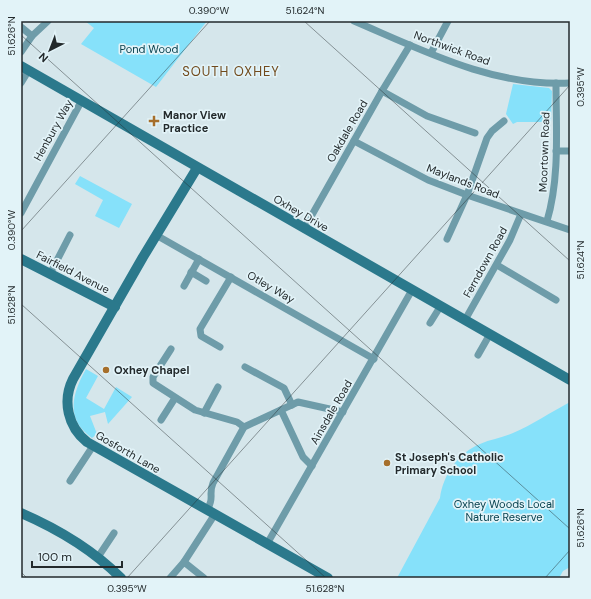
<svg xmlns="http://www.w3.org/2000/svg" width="591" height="599" viewBox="0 0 591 599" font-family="'DM Sans',sans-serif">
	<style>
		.green { fill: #86e1fa }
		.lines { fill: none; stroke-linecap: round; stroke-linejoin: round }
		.street { stroke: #6e9ca9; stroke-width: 7 }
		.secondary { stroke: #2b798c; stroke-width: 10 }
		.ticks { fill: none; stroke: #232a2c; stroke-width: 1; stroke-opacity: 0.45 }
		.poi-dot { fill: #a66f2b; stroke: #e2f3f8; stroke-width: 1.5 }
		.labels { text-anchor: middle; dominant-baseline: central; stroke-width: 3.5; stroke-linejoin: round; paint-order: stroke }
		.street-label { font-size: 11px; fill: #232a2c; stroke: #e2f3f8 }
		.park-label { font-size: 11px; fill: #07414e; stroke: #e2f3f8 }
		.poi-label { font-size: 11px; font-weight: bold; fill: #232a2c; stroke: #e2f3f8; text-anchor: start }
		.quarter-label { font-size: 13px; letter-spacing: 1px; fill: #714a1c; stroke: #e2f3f8 }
		.neatline { fill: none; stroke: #232a2c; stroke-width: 1.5 }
		.ticks-label { font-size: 10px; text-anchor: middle; fill: #232a2c }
	</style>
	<rect width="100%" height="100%" fill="#d5e6eb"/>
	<g class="green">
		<path d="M85,21H207L156,87L81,44L94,28Z"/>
		<path d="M513,84L549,88L552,91L551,122H517L513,124L506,114Z"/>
		<path d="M80,176L132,204L119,228L95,216L103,200L75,184Z"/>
		<path d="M86,369L98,376L86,398L104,409L116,387L132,397L108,424L105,412L90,416L97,434L92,438C65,419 72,394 86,369Z"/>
		<path d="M570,402V567L563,571L559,578H397L440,498C443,475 458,453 480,444C491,439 502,438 513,433C532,425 551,412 570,402Z"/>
	</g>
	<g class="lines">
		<g class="street">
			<path d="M354,21C422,50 493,87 570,83"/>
			<path d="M21,27L32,36"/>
			<path d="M21,52L32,36L48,21"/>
			<path d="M431,53L448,21"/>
			<path d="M21,83L29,70"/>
			<path d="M382,91L427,116L475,133"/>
			<path d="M354,141L428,180L467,195L570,230"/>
			<path d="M556,151H570"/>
			<path d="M21,213L82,100"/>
			<path d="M547,221C560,177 556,129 556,83"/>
			<path d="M304,229L382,91L410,45"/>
			<path d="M156,235L374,359"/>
			<path d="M447,239L467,195L487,138L492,131L504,121"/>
			<path d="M497,265L556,300"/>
			<path d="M191,272L206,281"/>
			<path d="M50,274L70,235"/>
			<path d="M184,286L199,259"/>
			<path d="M465,320L510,240L521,214"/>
			<path d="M430,323L440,307"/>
			<path d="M220,347L201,336L200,329L231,277"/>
			<path d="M171,349L153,377V383L195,410L237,422L244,427"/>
			<path d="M478,355L490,334"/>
			<path d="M245,367L284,388L292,405"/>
			<path d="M281,410L303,457L312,466"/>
			<path d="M204,413L218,387"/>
			<path d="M161,420L175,398"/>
			<path d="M70,481L93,446"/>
			<path d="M207,510C215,497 208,495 213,483L244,427L298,402L343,412"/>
			<path d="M267,544L412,290"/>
			<path d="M98,557L114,533"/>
			<path d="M184,562L215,514"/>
			<path d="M170,578L184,562L204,578"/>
		</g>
		<g class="secondary">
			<path d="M21,66L570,380"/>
			<path d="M197,168L143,257L73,379C62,401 68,427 87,442L328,578"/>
			<path d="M21,259L115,307"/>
			<path d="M21,513C58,529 93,550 121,578"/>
		</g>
	</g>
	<path class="ticks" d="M304,21L570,261M21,35L570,529M21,231L210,21M21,304L326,578M21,572L27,578M127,578L570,85M545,578L570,550"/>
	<g class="poi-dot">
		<path d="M152 115h4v4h4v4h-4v4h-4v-4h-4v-4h4z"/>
		<circle cx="106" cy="370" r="4"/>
		<circle cx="387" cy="463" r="4"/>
	</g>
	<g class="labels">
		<g class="street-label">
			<text transform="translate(452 48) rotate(20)">Northwick Road</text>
			<text transform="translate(53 130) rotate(-61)">Henbury Way</text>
			<text transform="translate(347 131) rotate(-60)">Oakdale Road</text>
			<text transform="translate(544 152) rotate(-88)">Moortown Road</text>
			<text transform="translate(463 181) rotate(21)">Maylands Road</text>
			<text transform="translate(301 213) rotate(30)">Oxhey Drive</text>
			<text transform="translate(485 262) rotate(-61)">Ferndown Road</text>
			<text transform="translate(73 272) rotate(27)">Fairfield Avenue</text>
			<text transform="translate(271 287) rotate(30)">Otley Way</text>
			<text transform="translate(331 412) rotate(-60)">Ainsdale Road</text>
			<text transform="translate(128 452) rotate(30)">Gosforth Lane</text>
		</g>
		<g class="park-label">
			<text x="149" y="49">Pond Wood</text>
			<text x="504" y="504">Oxhey Woods Local<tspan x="504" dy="13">Nature Reserve</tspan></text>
		</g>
		<g class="poi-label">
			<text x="163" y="115">Manor View<tspan x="163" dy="13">Practice</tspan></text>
			<text x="114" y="370">Oxhey Chapel</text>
			<text x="395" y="457">St Joseph's Catholic<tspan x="395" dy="13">Primary School</tspan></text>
		</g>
		<g class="quarter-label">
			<text x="231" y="71">SOUTH OXHEY</text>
		</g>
	</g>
	<rect width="591" height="599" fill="none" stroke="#e2f3f8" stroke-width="44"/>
	<g transform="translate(50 50) rotate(222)" stroke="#e2f3f8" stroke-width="3" paint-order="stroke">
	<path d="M0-3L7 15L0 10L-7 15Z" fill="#232a2c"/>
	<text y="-6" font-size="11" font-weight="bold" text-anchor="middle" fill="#232a2c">N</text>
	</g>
	<path d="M32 561v6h90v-6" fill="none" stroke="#232a2c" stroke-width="2"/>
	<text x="38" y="561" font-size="12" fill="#232a2c" stroke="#e2f3f8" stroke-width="3" paint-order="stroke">100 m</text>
	<rect x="22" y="22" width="547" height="555" class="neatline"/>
	<g class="ticks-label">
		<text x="209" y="14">0.390°W</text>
		<text x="305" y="14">51.624°N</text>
		<text transform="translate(11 36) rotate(-90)" y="4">51.626°N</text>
		<text transform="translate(580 87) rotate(-90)" y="4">0.395°W</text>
		<text transform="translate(11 230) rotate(-90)" y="4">0.390°W</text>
		<text transform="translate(580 260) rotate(-90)" y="4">51.624°N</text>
		<text transform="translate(11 305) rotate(-90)" y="4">51.628°N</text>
		<text transform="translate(580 528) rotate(-90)" y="4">51.626°N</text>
		<text x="127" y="592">0.395°W</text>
		<text x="325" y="592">51.628°N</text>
	</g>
</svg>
